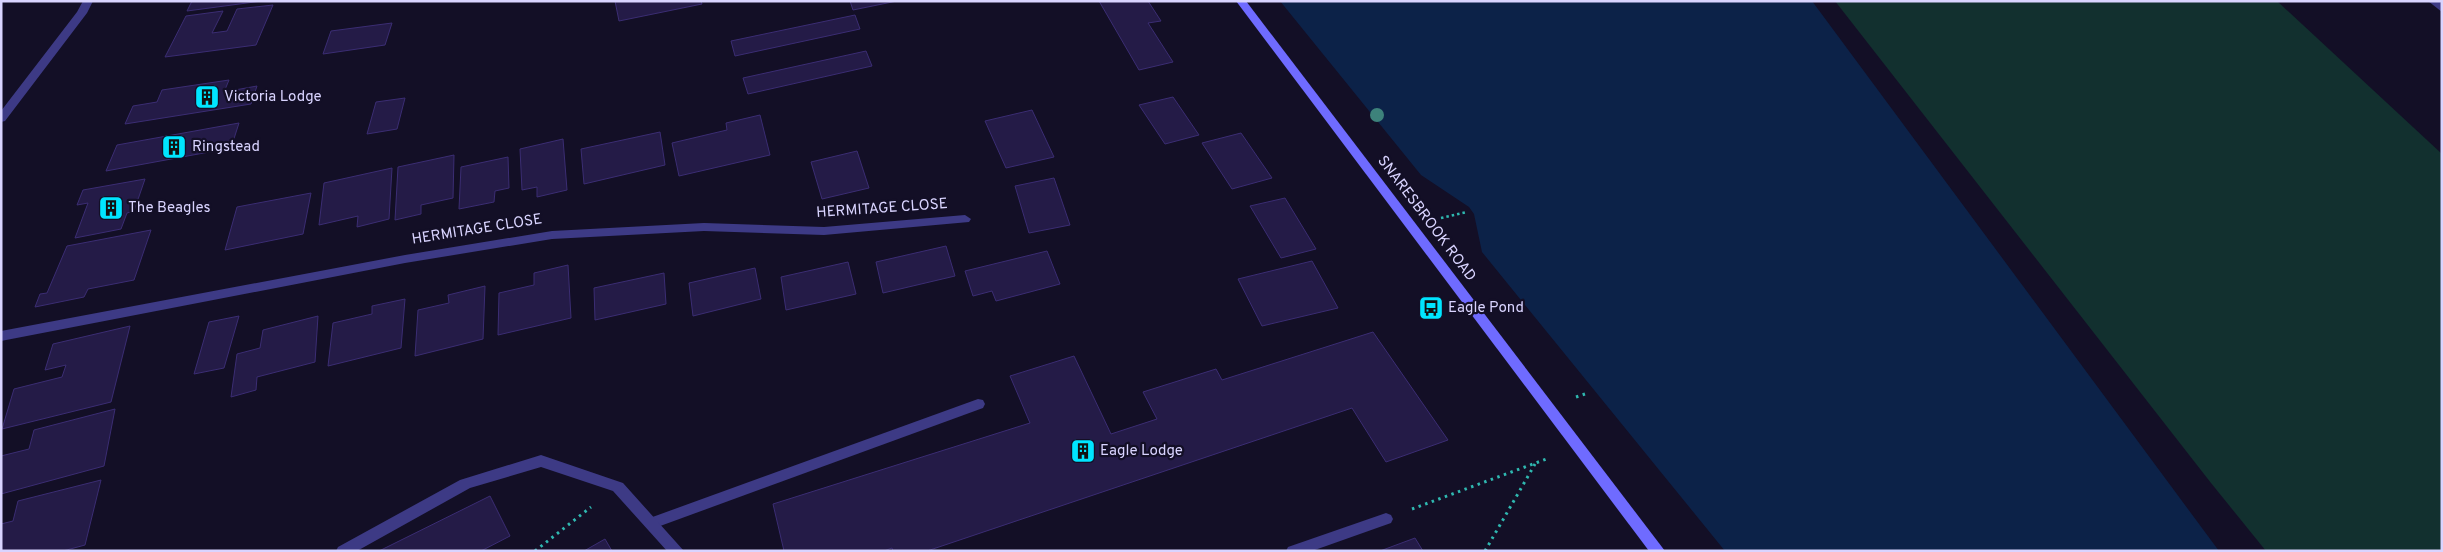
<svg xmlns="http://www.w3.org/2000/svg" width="2443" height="552" viewBox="0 0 2443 552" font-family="Overpass,sans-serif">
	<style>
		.green { fill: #12302f }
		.water { fill: #0c2248 }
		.building { fill: #241b47; stroke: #3b2d73 }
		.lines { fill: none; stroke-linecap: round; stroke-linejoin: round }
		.path-far1 { stroke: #2fb8b0; stroke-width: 2.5; stroke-dasharray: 2.5 3; stroke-linecap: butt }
		.path { stroke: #2fb8b0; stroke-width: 3; stroke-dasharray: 2.5 4.5; stroke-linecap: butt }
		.lane { fill: #3d3a85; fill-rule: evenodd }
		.street { fill: #3d3a85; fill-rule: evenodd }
		.secondary { fill: #6f6bff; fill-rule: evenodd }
		.tree { fill: #3d827b }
		.labels { text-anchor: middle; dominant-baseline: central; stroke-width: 4.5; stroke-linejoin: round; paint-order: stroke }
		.poi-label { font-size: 15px; fill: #d9d4ff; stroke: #130f26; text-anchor: start }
		.street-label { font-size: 15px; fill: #d9d4ff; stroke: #130f26 }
	</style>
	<rect width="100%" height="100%" fill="#130f26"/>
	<path class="green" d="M1835,1H2277L2442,154V551H2266L2211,483Z"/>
	<path class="water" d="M1280,1H1812L2219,551H1725L1482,252L1474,214L1469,207L1421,175Z"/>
	<g class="building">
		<path d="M192,1H262L187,11Z"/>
		<path d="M615,1H701L702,4L619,21Z"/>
		<path d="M850,1H897L853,10Z"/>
		<path d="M1099,1H1148L1161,21L1148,23L1173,62L1139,70Z"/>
		<path d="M273,5L256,45L165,57L186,16L223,11L212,33L227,31L237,9Z"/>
		<path d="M855,15L860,29L735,56L731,41Z"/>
		<path d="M392,23L385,45L323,54L331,31Z"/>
		<path d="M866,51L872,66L748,94L743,78Z"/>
		<path d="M229,80L224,92L257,86L251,104L125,124L133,106L157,102L162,90Z"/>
		<path d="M1173,97L1199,135L1165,144L1139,105Z"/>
		<path d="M405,98L397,129L367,134L376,102Z"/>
		<path d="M1032,110L1054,157L1006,168L985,121Z"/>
		<path d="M760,115L770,155L679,176L672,143L727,130L726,123Z"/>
		<path d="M239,123L231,148L106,171L117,145Z"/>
		<path d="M660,132L665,165L584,184L581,149Z"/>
		<path d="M1241,133L1272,178L1232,189L1202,143Z"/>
		<path d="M563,139L567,190L537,197V187L522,190L520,149Z"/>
		<path d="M857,151L869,188L822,199L811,162Z"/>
		<path d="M454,155L453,198L421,205V214L395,220L398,167Z"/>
		<path d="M508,157L509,188L495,191L494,202L459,209L461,167Z"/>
		<path d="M392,168L389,219L357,227L358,216L319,225L324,183Z"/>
		<path d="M1054,178L1070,225L1029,233L1015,186Z"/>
		<path d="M145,179L134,211L127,213L121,229L75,238L88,203L77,205L83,190Z"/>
		<path d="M311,193L303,234L225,250L237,207Z"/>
		<path d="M1285,198L1316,249L1281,258L1250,206Z"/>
		<path d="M151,230L134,280L88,289L84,297L35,307L40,294L47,293L67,246Z"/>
		<path d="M946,246L955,276L883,293L876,262Z"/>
		<path d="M1047,251L1060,284L996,301L992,291L973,296L965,271Z"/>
		<path d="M1312,261L1338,308L1262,326L1238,279Z"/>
		<path d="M848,262L856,294L786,310L781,277Z"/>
		<path d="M568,265L571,318L498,335L499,293L534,285V273Z"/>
		<path d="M755,268L761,299L693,316L689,283Z"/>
		<path d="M664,273L666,304L595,320L594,288Z"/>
		<path d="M485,286L483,339L415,356L418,310L449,303L448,295Z"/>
		<path d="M405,299L401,348L328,366L333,323L372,314V306Z"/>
		<path d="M239,316L224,368L194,374L209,322Z"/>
		<path d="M318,316L315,362L257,377L256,390L231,397L237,354L260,348L263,330Z"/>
		<path d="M130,326L111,402L2,429L14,389L62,377L66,365L45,370L53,344Z"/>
		<path d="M1373,332L1448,440L1386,462L1352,408L927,551H893L892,548L884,551H784L773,504L1030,423L1010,376L1074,356L1111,434L1157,419L1143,392L1216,369L1222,380Z"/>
		<path d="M115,409L104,466L1,494V456L29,449L34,430Z"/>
		<path d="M101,480L85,545L63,551H1V524L13,521L18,501Z"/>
		<path d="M490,496L510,536L481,551H379Z"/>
		<path d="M1415,538L1423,551H1380Z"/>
		<path d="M605,539L612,551H584Z"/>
	</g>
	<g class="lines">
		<path class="path-far1" d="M1441,218L1467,212"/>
		<g class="path">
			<path d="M1576,397L1585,394"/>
			<path d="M1412,509L1549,458"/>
			<path d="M535,551L591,507"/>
			<path d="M1485,551L1535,464"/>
		</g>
		<g class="lane">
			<path d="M2428,1H2439L2442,4V12Z"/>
			<path d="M978,399L983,400L985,404L983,408L652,529L647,527L645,523L647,519Z"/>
			<path d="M1386,513L1391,515L1393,519L1391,523L1312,551H1286L1288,547Z"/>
		</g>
		<g class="street">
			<path d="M83,1H93L87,13L5,121L1,122V111L77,12Z"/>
			<path d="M965,215L971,219L969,222L824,235L704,231L552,239L405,263L1,341V331L405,255L552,231L704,223L824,227Z"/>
			<path d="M541,455L623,483L684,551H667L613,491L541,467L470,488L357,551H336L338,547L460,480Z"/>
		</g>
		<path class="secondary" d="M1236,1H1246L1665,551H1649Z"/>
	</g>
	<circle class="tree" cx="1377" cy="115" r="7"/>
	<defs>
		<symbol id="building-square" viewBox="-11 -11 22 22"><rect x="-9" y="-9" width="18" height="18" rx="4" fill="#00e5ff" stroke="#130f26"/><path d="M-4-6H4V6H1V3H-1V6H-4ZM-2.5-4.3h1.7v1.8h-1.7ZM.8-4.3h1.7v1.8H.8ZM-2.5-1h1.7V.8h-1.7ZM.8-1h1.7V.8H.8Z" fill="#111"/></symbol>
		<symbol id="bus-square" viewBox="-11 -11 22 22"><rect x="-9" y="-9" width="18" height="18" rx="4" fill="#00e5ff" stroke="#130f26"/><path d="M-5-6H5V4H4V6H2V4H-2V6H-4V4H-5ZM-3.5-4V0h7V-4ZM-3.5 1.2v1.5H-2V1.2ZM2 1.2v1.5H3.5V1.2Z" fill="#111"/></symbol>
	</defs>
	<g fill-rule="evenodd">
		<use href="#building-square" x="193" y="83" width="28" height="28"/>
		<use href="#building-square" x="160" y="133" width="28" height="28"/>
		<use href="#building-square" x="97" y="194" width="28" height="28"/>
		<use href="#bus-square" x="1417" y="294" width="28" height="28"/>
		<use href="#building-square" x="1069" y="437" width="28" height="28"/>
	</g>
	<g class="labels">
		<g class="poi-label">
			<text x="224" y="97">Victoria Lodge</text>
			<text x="192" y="147">Ringstead</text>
			<text x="128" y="208">The Beagles</text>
			<text x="1448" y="308">Eagle Pond</text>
			<text x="1100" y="451">Eagle Lodge</text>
		</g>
		<g class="street-label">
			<text transform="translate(882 209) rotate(-4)">HERMITAGE CLOSE</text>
			<text transform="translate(1426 219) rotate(53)">SNARESBROOK ROAD</text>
			<text transform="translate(477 230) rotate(-9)">HERMITAGE CLOSE</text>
		</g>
	</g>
	<rect width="2443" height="552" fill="none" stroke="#d9d4ff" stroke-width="5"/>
</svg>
